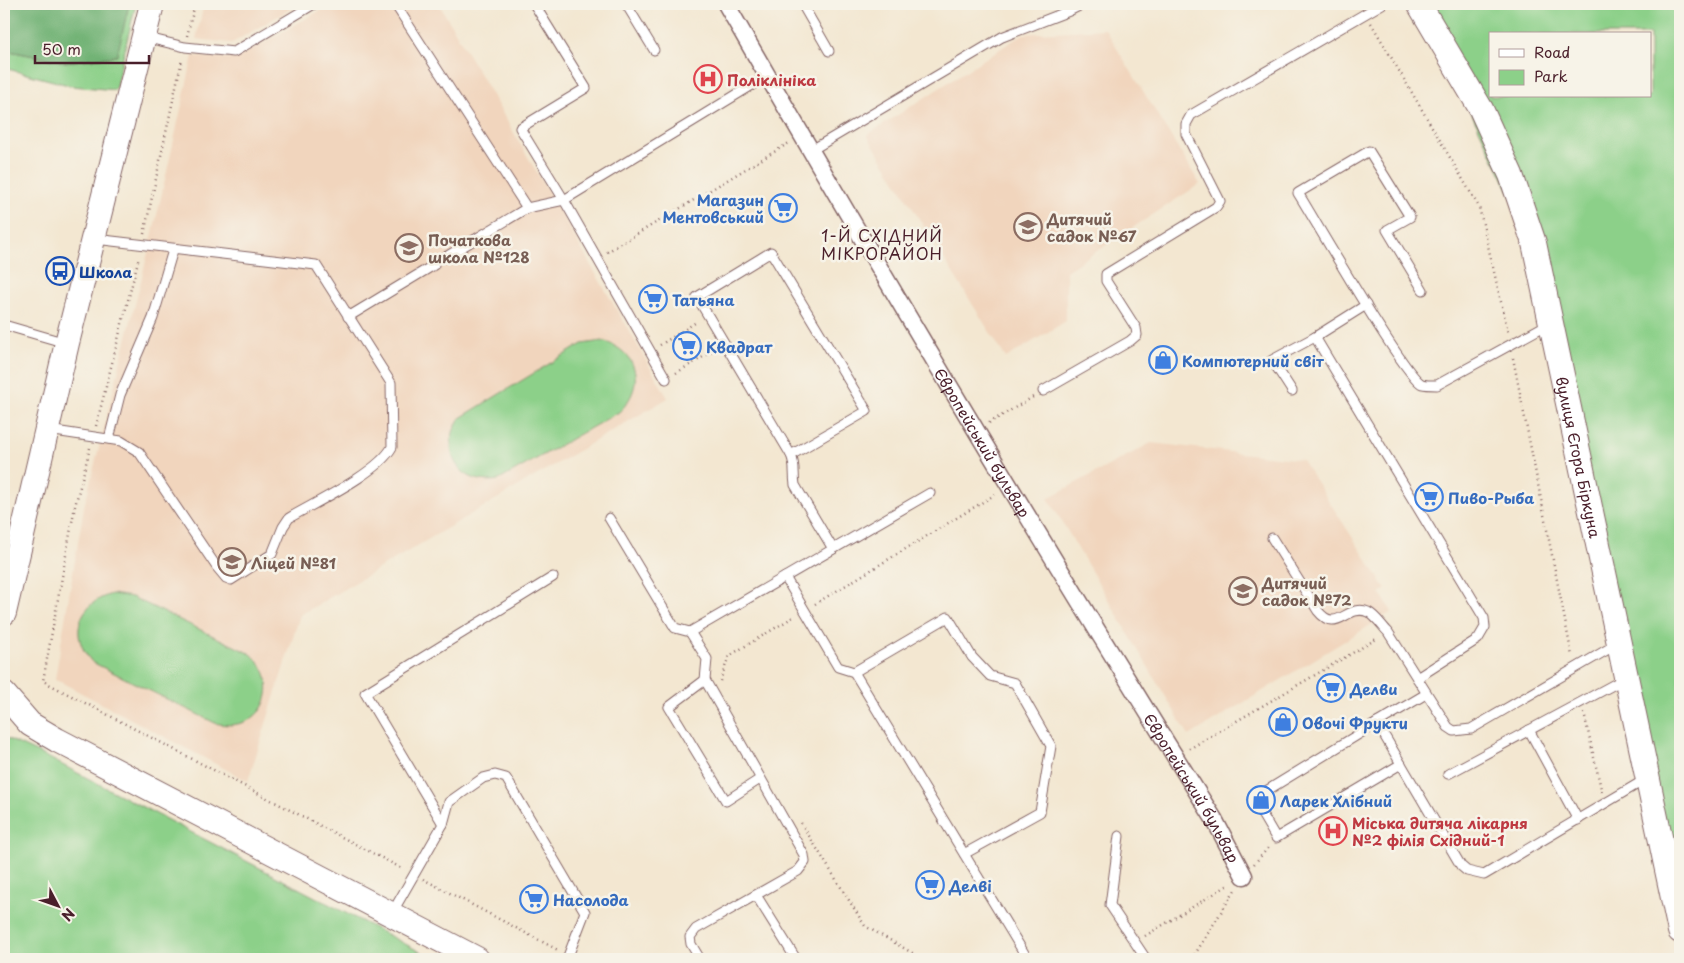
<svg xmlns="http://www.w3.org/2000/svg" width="1684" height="963" viewBox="0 0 1684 963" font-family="'Playpen Sans',sans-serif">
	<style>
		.built { fill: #f1d5bd }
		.green { fill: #8cd089; stroke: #6b785a; fill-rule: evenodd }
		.forest { fill: #71b275; stroke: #5e6850 }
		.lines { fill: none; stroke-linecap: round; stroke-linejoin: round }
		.lane-casing { stroke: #856565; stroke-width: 11 }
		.street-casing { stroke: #856565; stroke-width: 19 }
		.secondary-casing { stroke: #856565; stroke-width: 26 }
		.path { stroke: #856565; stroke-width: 2.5; stroke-dasharray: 1 4; stroke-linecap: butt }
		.lane { stroke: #fff; stroke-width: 9 }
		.street { stroke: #fff; stroke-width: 16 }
		.secondary { stroke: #fff; stroke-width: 24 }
		.labels { text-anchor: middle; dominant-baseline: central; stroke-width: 5; stroke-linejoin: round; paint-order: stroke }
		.health-label { font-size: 15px; font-weight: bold; fill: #be3a42; stroke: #f7f3e8; text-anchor: start }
		.shop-label { font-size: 15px; font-weight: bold; fill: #366cbe; stroke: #f7f3e8; text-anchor: start }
		.education-label { font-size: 15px; font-weight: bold; fill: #785e54; stroke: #f7f3e8; text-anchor: start }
		.transit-label { font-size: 15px; font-weight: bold; fill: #164399; stroke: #f7f3e8; text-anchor: start }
		.street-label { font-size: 15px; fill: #4a1f2b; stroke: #f7f3e8 }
		.neighbourhood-label { font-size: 16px; letter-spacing: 1px; fill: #4a1f2b; stroke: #f7f3e8 }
	</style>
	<rect width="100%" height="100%" fill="#f7f3e8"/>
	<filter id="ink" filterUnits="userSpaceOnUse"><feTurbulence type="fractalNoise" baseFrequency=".02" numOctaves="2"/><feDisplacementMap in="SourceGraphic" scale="10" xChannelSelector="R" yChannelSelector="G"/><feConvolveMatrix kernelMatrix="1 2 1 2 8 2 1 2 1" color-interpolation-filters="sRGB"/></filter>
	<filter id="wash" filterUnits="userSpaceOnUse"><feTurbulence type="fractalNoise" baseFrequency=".0096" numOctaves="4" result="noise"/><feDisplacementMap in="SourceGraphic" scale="20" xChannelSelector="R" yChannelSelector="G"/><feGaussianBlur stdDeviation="1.12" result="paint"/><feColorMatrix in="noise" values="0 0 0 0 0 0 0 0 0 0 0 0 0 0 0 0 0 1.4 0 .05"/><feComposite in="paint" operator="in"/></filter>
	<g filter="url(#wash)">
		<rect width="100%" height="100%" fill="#f3e7d1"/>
		<g class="built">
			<path d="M204,4H299L232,43L196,39Z"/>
			<path d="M331,4H439L668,398L300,615L248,781L55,679L84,507L152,237L193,56L236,59Z"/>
			<path d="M1105,29L1200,184L1066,271V321L1006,358L867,135L1023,34Z"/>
			<path d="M1151,443L1302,460L1386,589L1380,593L1392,612L1189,736L1048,498Z"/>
		</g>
		<g class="green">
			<path d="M129,4H136L115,90L72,86L4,68V50L65,62L116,56Z"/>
			<path d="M1419,4H1680V931L1534,243ZM1490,34H1650V96H1490Z"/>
			<path d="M602,341C639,351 646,386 619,412L499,480C459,487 438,451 460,418L582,344Z"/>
			<path d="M112,594L132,597L251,654C286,685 262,735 215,723L92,662C68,635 78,603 112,594Z"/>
			<path d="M4,737L49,758L434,959H4Z"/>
		</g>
		<path class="forest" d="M4,4H129L117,56L65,62L4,50Z"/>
	</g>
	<g filter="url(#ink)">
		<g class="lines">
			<defs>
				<g id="lane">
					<path d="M395,4L527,208L444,258"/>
					<path d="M534,4L586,88L520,128L564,200L666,379"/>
					<path d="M626,4L654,50"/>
					<path d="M802,4L829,51"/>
					<path d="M144,37L185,47L234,52L314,4"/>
					<path d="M810,151L1002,37L1069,11L1083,4"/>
					<path d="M527,208L564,200L767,76"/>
					<path d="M771,252L867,411L791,455L697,297Z"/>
					<path d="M1423,290L1387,230L1410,217L1369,151L1298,193C1315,220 1404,376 1422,384C1426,385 1433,385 1437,385L1550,323"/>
					<path d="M348,317L434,265"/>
					<path d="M4,325L66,343"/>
					<path d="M1315,337L1366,305"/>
					<path d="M1043,391L1130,341L1137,335L1136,328L1106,281V274L1216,207L1220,201L1186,134V124L1191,115L1382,4"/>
					<path d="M1292,391L1272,360L1315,337L1484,618L1485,627L1478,639L1417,678"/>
					<path d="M48,430L121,441L139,452L216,566L226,578L231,580L272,554L283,527L289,518C316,502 378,473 392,447L391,383L316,265L95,239"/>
					<path d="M109,439L120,395L153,318L173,250"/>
					<path d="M791,455C796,466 793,474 795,485L833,549"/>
					<path d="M609,518L675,628L690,632L930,493"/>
					<path d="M1272,538L1318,611C1337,635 1347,603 1368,612C1376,616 1382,626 1388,632L1448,727L1454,731L1471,729L1617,644"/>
					<path d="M785,577L838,667L854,672"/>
					<path d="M690,632L707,659L705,680L804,855L805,862L798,871L696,929L690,937L691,944L700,959"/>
					<path d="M705,680L669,707L726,801L760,779"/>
					<path d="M1426,694L1377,723L1461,866L1467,871L1484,875L1646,779"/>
					<path d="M1377,723L1253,799L1276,838L1401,764"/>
					<path d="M1529,730L1578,820"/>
					<path d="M1448,774L1624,679"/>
					<path d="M443,824L365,693L553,577"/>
					<path d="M1119,836L1110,905L1146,959"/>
					<path d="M964,854L1040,812L1051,746L1015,683L990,676L972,657L948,617L854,672L1024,953L1021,959"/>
					<path d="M756,895L796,959"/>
					<path d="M392,913L443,824L449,802L483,778L495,775L506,778L585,912L567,959"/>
				</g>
				<g id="street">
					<path id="s1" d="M726,4C884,279 1046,551 1214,819L1244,876"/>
				</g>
				<g id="secondary">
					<path id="s2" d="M1419,4L1481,109L1511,175L1534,243L1680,931"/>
					<path d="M4,613L67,343L152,4"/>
					<path d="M4,694L30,724L57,740L477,959"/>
				</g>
			</defs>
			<use href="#lane" class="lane-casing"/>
			<use href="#street" class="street-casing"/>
			<use href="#secondary" class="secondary-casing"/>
			<g class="path">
				<path d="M1371,23L1479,207L1508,332"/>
				<path d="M187,36L195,4"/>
				<path d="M144,234L182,59"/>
				<path d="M607,252L789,143"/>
				<path d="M660,345L698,321"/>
				<path d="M1513,358L1572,656"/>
				<path d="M676,373L715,350"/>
				<path d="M989,423L1033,397"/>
				<path d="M96,426L139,257"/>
				<path d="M90,448L75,506L43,681L403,869"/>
				<path d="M815,604L996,494"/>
				<path d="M720,681L729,656L795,616"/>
				<path d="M1584,713L1602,793"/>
				<path d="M1189,749L1378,638"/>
				<path d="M801,823L865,926L923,959"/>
				<path d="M1254,864L1269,847"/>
				<path d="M423,879L558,950"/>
				<path d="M1145,936L1230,884"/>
				<path d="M1192,959L1236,888"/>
			</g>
			<use href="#lane" class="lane"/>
			<use href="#street" class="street"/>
			<use href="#secondary" class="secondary"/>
		</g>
	</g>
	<defs>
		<symbol id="hospital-ring" viewBox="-11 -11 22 22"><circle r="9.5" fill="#f7f3e8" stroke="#e0444e" stroke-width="1.5"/><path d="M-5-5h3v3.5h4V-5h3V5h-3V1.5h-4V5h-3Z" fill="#e0444e"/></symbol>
		<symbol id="supermarket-ring" viewBox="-11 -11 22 22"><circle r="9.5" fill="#f7f3e8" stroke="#3f7fe0" stroke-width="1.5"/><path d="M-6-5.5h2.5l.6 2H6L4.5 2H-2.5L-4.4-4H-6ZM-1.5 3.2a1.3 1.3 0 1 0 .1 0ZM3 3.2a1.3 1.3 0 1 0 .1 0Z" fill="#3f7fe0"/></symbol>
		<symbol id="school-ring" viewBox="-11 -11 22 22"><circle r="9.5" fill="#f7f3e8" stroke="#8d6e63" stroke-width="1.5"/><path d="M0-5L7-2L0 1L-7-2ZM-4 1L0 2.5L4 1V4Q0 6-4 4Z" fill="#8d6e63"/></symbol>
		<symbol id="bus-ring" viewBox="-11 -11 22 22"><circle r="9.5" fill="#f7f3e8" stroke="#1a4fb4" stroke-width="1.5"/><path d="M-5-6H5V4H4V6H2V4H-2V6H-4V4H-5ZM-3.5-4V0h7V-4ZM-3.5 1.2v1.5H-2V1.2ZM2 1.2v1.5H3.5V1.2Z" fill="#1a4fb4"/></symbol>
		<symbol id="shop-ring" viewBox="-11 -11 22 22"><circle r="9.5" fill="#f7f3e8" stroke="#3f7fe0" stroke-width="1.5"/><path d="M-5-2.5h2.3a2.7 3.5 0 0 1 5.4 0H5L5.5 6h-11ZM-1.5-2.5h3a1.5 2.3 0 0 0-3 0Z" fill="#3f7fe0"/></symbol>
	</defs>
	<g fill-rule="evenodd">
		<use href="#hospital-ring" x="692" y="63" width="32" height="32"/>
		<use href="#supermarket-ring" x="767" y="192" width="32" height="32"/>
		<use href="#school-ring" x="1012" y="211" width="32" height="32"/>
		<use href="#school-ring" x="393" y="232" width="32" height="32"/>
		<use href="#bus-ring" x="44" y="255" width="32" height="32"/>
		<use href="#supermarket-ring" x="637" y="283" width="32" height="32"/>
		<use href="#supermarket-ring" x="671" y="330" width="32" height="32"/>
		<use href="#shop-ring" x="1147" y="344" width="32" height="32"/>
		<use href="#supermarket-ring" x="1413" y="481" width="32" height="32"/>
		<use href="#school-ring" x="216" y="546" width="32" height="32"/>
		<use href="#school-ring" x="1227" y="575" width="32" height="32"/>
		<use href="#supermarket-ring" x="1315" y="672" width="32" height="32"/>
		<use href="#shop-ring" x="1267" y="706" width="32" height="32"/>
		<use href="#shop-ring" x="1245" y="784" width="32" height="32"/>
		<use href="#hospital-ring" x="1317" y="815" width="32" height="32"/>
		<use href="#supermarket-ring" x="914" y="869" width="32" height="32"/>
		<use href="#supermarket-ring" x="518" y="883" width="32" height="32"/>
	</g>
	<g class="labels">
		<g class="health-label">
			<text x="727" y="79">Поліклініка</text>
			<text x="1352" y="822">Міська дитяча лікарня<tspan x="1352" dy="17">№2 філія Східний-1</tspan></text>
		</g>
		<g class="shop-label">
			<text x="764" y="199" text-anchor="end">Магазин<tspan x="764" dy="17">Ментовський</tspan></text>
			<text x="672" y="299">Татьяна</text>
			<text x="706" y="346">Квадрат</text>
			<text x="1182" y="360">Компютерний світ</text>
			<text x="1448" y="497">Пиво-Рыба</text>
			<text x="1350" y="688">Делви</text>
			<text x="1302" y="722">Овочі Фрукти</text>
			<text x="1280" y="800">Ларек Хлібний</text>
			<text x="949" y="885">Делві</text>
			<text x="553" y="899">Насолода</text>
		</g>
		<g class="education-label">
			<text x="1047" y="218">Дитячий<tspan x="1047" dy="17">садок №67</tspan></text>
			<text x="428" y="239">Початкова<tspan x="428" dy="17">школа №128</tspan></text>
			<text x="251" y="562">Ліцей №81</text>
			<text x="1262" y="582">Дитячий<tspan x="1262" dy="17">садок №72</tspan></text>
		</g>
		<g class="transit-label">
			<text x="79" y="271">Школа</text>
		</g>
		<g class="street-label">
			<text stroke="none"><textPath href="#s1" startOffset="508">Європейський бульвар</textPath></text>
			<text stroke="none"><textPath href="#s2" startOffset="485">вулиця Єгора Біркуна</textPath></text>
			<text stroke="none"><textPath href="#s1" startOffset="912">Європейський бульвар</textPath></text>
		</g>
		<g class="neighbourhood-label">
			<text x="882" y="235">1-Й СХІДНИЙ<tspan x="882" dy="18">МІКРОРАЙОН</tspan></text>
		</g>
	</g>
	<rect width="1684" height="963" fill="none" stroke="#f7f3e8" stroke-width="20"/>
	<rect x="1489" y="32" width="162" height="65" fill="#f7f3e8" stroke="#b29e9c"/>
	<rect x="1499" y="49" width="25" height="8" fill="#ffffff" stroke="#b29e9c"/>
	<text x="1534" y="58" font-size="15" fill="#4a1f2b">Road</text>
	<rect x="1499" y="70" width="25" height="15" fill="#8cd089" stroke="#b29e9c"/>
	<text x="1534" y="82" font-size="15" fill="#4a1f2b">Park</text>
	<g transform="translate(58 906) rotate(131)" stroke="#f7f3e8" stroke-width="4" paint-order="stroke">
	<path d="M0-4L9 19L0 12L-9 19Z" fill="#4a1f2b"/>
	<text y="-8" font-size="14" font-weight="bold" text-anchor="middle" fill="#4a1f2b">N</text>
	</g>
	<path d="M35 55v8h114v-8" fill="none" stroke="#4a1f2b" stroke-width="2.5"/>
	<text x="42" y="55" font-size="15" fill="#4a1f2b" stroke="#f7f3e8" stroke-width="4" paint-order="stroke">50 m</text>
</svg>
